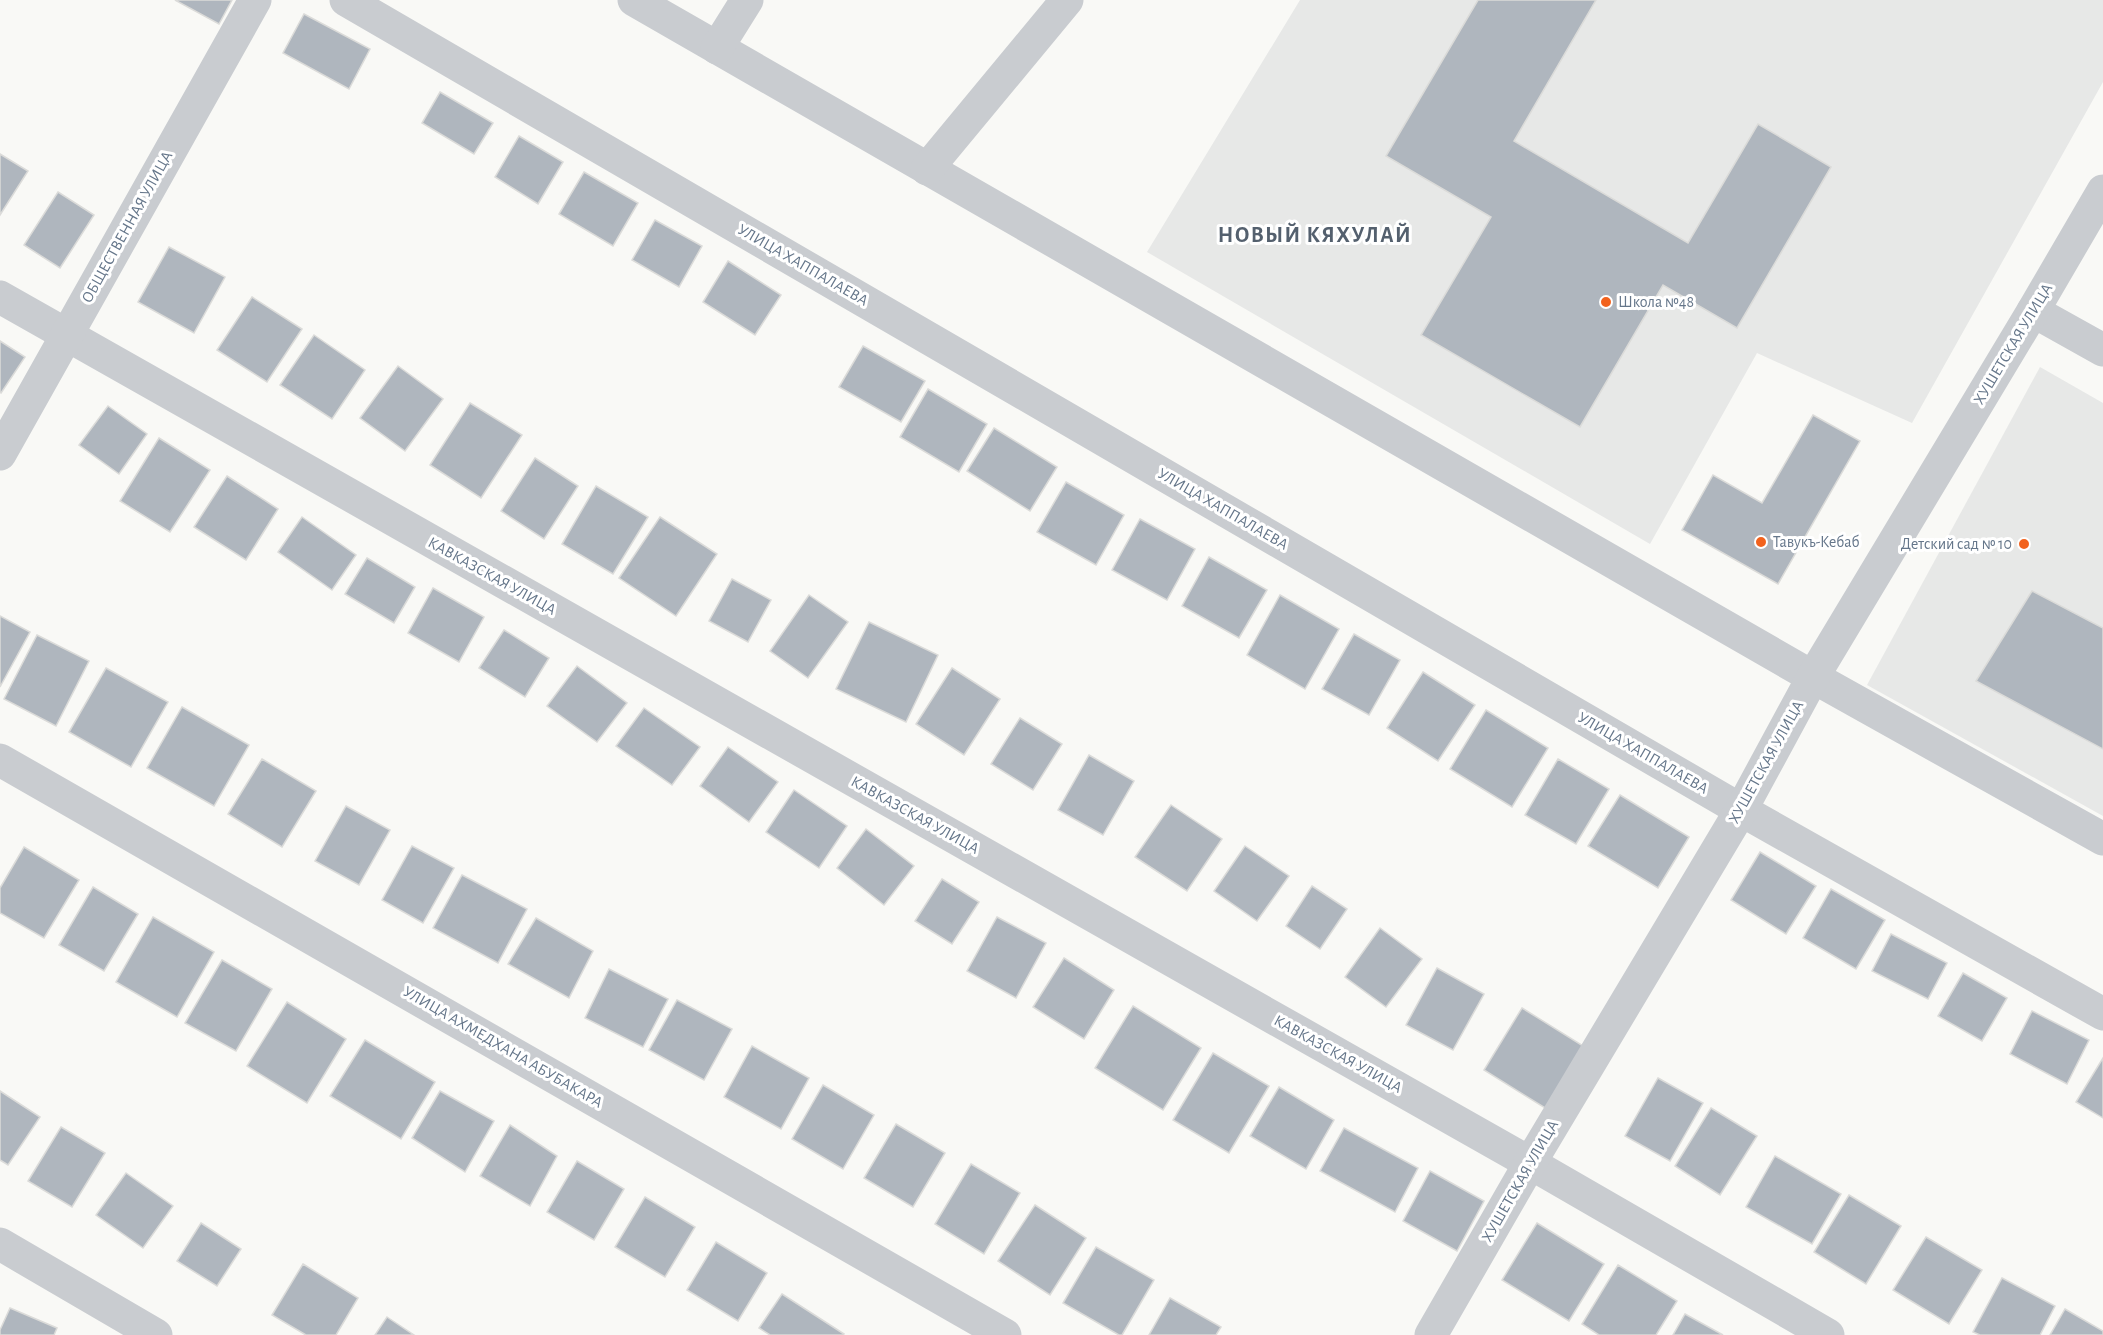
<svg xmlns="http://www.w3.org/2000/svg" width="2103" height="1335" viewBox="0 0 2103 1335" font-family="'Alegreya Sans',sans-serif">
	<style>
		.built { fill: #e7e8e7 }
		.building { fill: #afb6be; stroke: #dbdbd9; stroke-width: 1.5 }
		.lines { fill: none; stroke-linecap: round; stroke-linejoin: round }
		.street { stroke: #c9ccd0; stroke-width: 33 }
		.poi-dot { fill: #f2621d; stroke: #fff; stroke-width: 2 }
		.labels { text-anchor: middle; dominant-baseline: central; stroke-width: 6; stroke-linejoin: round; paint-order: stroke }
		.street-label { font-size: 16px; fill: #65768a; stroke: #fff }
		.poi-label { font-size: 16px; fill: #65768a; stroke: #fff; text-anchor: start }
		.district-label { font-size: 22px; font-weight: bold; letter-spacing: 1.5px; fill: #54606e; stroke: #fff }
	</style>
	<rect width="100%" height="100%" fill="#f9f9f6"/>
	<g class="built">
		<path d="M1300,0H2103V82L1912,423L1757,353L1650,544L1147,252Z"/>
		<path d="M2040,367L2103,403V816L1867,685Z"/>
	</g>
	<g class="building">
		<path d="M175,0H232L219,24Z"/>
		<path d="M1478,0H1596L1514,141L1688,243L1758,124L1831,167L1737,328L1663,285L1580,427L1421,335L1491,217L1386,156Z"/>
		<path d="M304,14L370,49L349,89L283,53Z"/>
		<path d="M440,92L493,123L474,154L422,123Z"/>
		<path d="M519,136L563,162L538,204L495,177Z"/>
		<path d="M0,154L28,171L0,215Z"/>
		<path d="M584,172L638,203L613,246L559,214Z"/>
		<path d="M58,192L94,215L60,268L24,245Z"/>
		<path d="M655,220L702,246L679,287L632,260Z"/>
		<path d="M169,247L225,277L194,333L138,302Z"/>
		<path d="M728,261L781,295L755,335L703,302Z"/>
		<path d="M252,297L302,329L267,382L217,350Z"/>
		<path d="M314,335L365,370L332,419L280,385Z"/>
		<path d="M0,341L25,357L1,393L0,392Z"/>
		<path d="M863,346L925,381L901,422L839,387Z"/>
		<path d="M398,366L443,399L405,451L360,418Z"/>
		<path d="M928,389L987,424L959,472L900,437Z"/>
		<path d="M470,403L522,435L481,498L430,465Z"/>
		<path d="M108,406L147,434L119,474L79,445Z"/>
		<path d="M1813,415L1860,441L1778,584L1682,530L1713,475L1762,503Z"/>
		<path d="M994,428L1057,467L1030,511L967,471Z"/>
		<path d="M159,438L210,470L170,532L120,501Z"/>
		<path d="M535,458L578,486L544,539L501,511Z"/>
		<path d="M227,476L278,509L246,560L194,527Z"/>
		<path d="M1066,482L1124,515L1096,565L1037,532Z"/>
		<path d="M596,486L648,517L613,574L562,544Z"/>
		<path d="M302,517L356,555L332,590L278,552Z"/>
		<path d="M660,517L717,554L676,616L619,578Z"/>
		<path d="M1140,519L1195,549L1167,600L1112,570Z"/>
		<path d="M1209,557L1267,590L1239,638L1182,606Z"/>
		<path d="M367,558L415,587L394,623L345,594Z"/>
		<path d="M732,579L771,600L748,642L709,621Z"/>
		<path d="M433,588L484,617L459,662L408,633Z"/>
		<path d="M2032,591L2103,628V749L1976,681Z"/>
		<path d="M809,595L848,622L808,678L770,651Z"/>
		<path d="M1280,595L1339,629L1305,689L1247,655Z"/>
		<path d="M0,616L30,632L0,687Z"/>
		<path d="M869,622L938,655L906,722L836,689Z"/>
		<path d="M504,630L549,658L525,697L479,668Z"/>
		<path d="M1354,634L1400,660L1369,715L1322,689Z"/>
		<path d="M37,635L89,661L56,726L4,699Z"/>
		<path d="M577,666L627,703L597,742L547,706Z"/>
		<path d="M106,668L168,702L131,767L69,732Z"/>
		<path d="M952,668L1000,699L964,755L916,724Z"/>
		<path d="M1423,672L1475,705L1438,761L1387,728Z"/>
		<path d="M182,707L249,745L214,806L147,768Z"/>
		<path d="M644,708L700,747L672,785L616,746Z"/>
		<path d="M1486,710L1548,748L1512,807L1450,769Z"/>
		<path d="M1020,718L1062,744L1033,790L991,764Z"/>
		<path d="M728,747L778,782L749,822L700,786Z"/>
		<path d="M1089,755L1134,781L1103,835L1058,810Z"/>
		<path d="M262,759L316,791L282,847L228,814Z"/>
		<path d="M1558,759L1609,789L1576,844L1525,815Z"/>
		<path d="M794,790L847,826L819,868L766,832Z"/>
		<path d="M1620,795L1689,837L1658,888L1588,846Z"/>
		<path d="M1171,805L1222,839L1187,891L1135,857Z"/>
		<path d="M346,806L390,830L359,885L315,861Z"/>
		<path d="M866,829L914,866L884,905L837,868Z"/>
		<path d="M412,846L454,868L423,923L382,900Z"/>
		<path d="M1245,846L1289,876L1257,921L1214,891Z"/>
		<path d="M24,847L79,880L44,938L0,913V888Z"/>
		<path d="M1760,852L1816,886L1786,934L1731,900Z"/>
		<path d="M462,875L527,909L498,963L433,928Z"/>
		<path d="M942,879L979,902L952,944L915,921Z"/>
		<path d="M1312,886L1347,909L1320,949L1286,926Z"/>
		<path d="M93,887L138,914L104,971L59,945Z"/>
		<path d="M1831,889L1885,920L1856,969L1803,938Z"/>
		<path d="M153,917L214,952L177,1017L116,982Z"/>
		<path d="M997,917L1046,943L1016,998L967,971Z"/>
		<path d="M536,918L593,951L569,998L508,964Z"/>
		<path d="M1380,928L1422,959L1386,1007L1345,977Z"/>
		<path d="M1891,934L1947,963L1928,999L1872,971Z"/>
		<path d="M1064,958L1114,990L1084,1039L1033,1007Z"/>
		<path d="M222,960L272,989L236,1051L185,1023Z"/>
		<path d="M1437,968L1484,994L1453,1050L1406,1025Z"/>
		<path d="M609,969L668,999L643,1047L585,1018Z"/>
		<path d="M1963,973L2007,998L1982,1041L1938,1016Z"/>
		<path d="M677,1000L732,1029L704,1080L649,1050Z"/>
		<path d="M287,1002L346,1039L307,1103L247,1066Z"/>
		<path d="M1133,1006L1201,1048L1163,1110L1095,1068Z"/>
		<path d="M1522,1008L1588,1049L1550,1111L1484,1070Z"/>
		<path d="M2032,1011L2089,1040L2067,1084L2010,1054Z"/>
		<path d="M365,1040L435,1082L401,1139L330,1096Z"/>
		<path d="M752,1046L809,1078L781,1129L724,1097Z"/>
		<path d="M1213,1053L1269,1086L1229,1153L1173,1120Z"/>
		<path d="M2103,1058V1118L2076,1102Z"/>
		<path d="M1658,1078L1703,1103L1670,1161L1625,1136Z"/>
		<path d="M823,1085L874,1115L843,1169L792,1139Z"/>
		<path d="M1279,1087L1334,1120L1306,1169L1250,1136Z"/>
		<path d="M0,1091L40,1117L8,1165L0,1160Z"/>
		<path d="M440,1091L494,1121L465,1172L412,1138Z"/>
		<path d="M1711,1108L1757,1136L1720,1195L1675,1166Z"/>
		<path d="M896,1124L945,1153L913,1207L864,1178Z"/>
		<path d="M510,1125L557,1156L530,1206L480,1176Z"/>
		<path d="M61,1127L105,1153L72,1207L28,1181Z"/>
		<path d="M1344,1128L1418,1168L1395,1212L1320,1171Z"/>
		<path d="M1775,1156L1841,1194L1812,1244L1746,1207Z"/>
		<path d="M577,1161L624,1189L594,1240L547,1212Z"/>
		<path d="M971,1164L1020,1193L984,1254L935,1224Z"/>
		<path d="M1430,1171L1484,1201L1457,1251L1403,1221Z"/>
		<path d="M126,1173L173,1206L143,1248L96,1215Z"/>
		<path d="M1849,1195L1901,1226L1866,1284L1814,1252Z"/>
		<path d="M645,1197L695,1227L665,1277L615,1247Z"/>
		<path d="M1035,1205L1086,1238L1050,1295L998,1261Z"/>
		<path d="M201,1223L241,1249L217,1286L177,1261Z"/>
		<path d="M1537,1223L1604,1264L1569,1321L1502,1280Z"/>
		<path d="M1926,1237L1982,1270L1949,1324L1893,1290Z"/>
		<path d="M716,1242L767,1273L738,1321L687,1290Z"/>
		<path d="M1096,1247L1154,1280L1122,1335H1119L1063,1303Z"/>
		<path d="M303,1264L358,1298L336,1335H306L272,1315Z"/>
		<path d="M1618,1265L1677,1301L1656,1335H1599L1582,1324Z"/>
		<path d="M2002,1278L2055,1306L2040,1335H1980L1973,1332Z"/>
		<path d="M782,1294L844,1334L843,1335H770L759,1328Z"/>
		<path d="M1170,1298L1221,1327L1216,1335H1149Z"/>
		<path d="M10,1308L57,1328L54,1335H0V1330Z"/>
		<path d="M2065,1309L2103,1331V1335H2050Z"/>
		<path d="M1685,1314L1723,1335H1673Z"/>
		<path d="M387,1317L414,1335H375Z"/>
	</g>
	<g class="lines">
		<g class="street">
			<path d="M346,0L1741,810L2103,1014"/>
			<path d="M634,0L1813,677L2103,839"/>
			<path d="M717,48L747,0"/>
			<path d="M927,169L1067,0"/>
			<path d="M0,297L1530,1163L1828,1335"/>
			<path d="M2033,311L2103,350"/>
			<path d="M0,454L255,0"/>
			<path d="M0,760L1005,1335"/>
			<path d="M0,1244L156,1335"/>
			<path d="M1431,1335L1530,1163L1741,810L1813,677L2033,311L2103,191"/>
		</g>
	</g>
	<g class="poi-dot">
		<circle cx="1606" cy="302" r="6"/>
		<circle cx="1761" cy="542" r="6"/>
		<circle cx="2024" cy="544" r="6"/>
	</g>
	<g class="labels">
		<g class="street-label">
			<text transform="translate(127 227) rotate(-61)">ОБЩЕСТВЕННАЯ УЛИЦА</text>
			<text transform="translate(803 265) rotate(30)">УЛИЦА ХАППАЛАЕВА</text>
			<text transform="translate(2013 344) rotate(-59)">ХУШЕТСКАЯ УЛИЦА</text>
			<text transform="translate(1223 509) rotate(30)">УЛИЦА ХАППАЛАЕВА</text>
			<text transform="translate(492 576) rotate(29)">КАВКАЗСКАЯ УЛИЦА</text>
			<text transform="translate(1643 753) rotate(30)">УЛИЦА ХАППАЛАЕВА</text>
			<text transform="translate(1766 762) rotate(-61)">ХУШЕТСКАЯ УЛИЦА</text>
			<text transform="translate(915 815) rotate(29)">КАВКАЗСКАЯ УЛИЦА</text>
			<text transform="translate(503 1047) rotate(30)">УЛИЦА АХМЕДХАНА АБУБАКАРА</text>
			<text transform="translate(1338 1054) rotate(29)">КАВКАЗСКАЯ УЛИЦА</text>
			<text transform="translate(1520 1181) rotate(-60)">ХУШЕТСКАЯ УЛИЦА</text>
		</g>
		<g class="poi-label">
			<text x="1618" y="302">Школа №48</text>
			<text x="1773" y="542">Тавукъ-Кебаб</text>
			<text x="2012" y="544" text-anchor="end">Детский сад № 10</text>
		</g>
		<g class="district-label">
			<text x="1315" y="235">НОВЫЙ КЯХУЛАЙ</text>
		</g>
	</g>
</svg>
